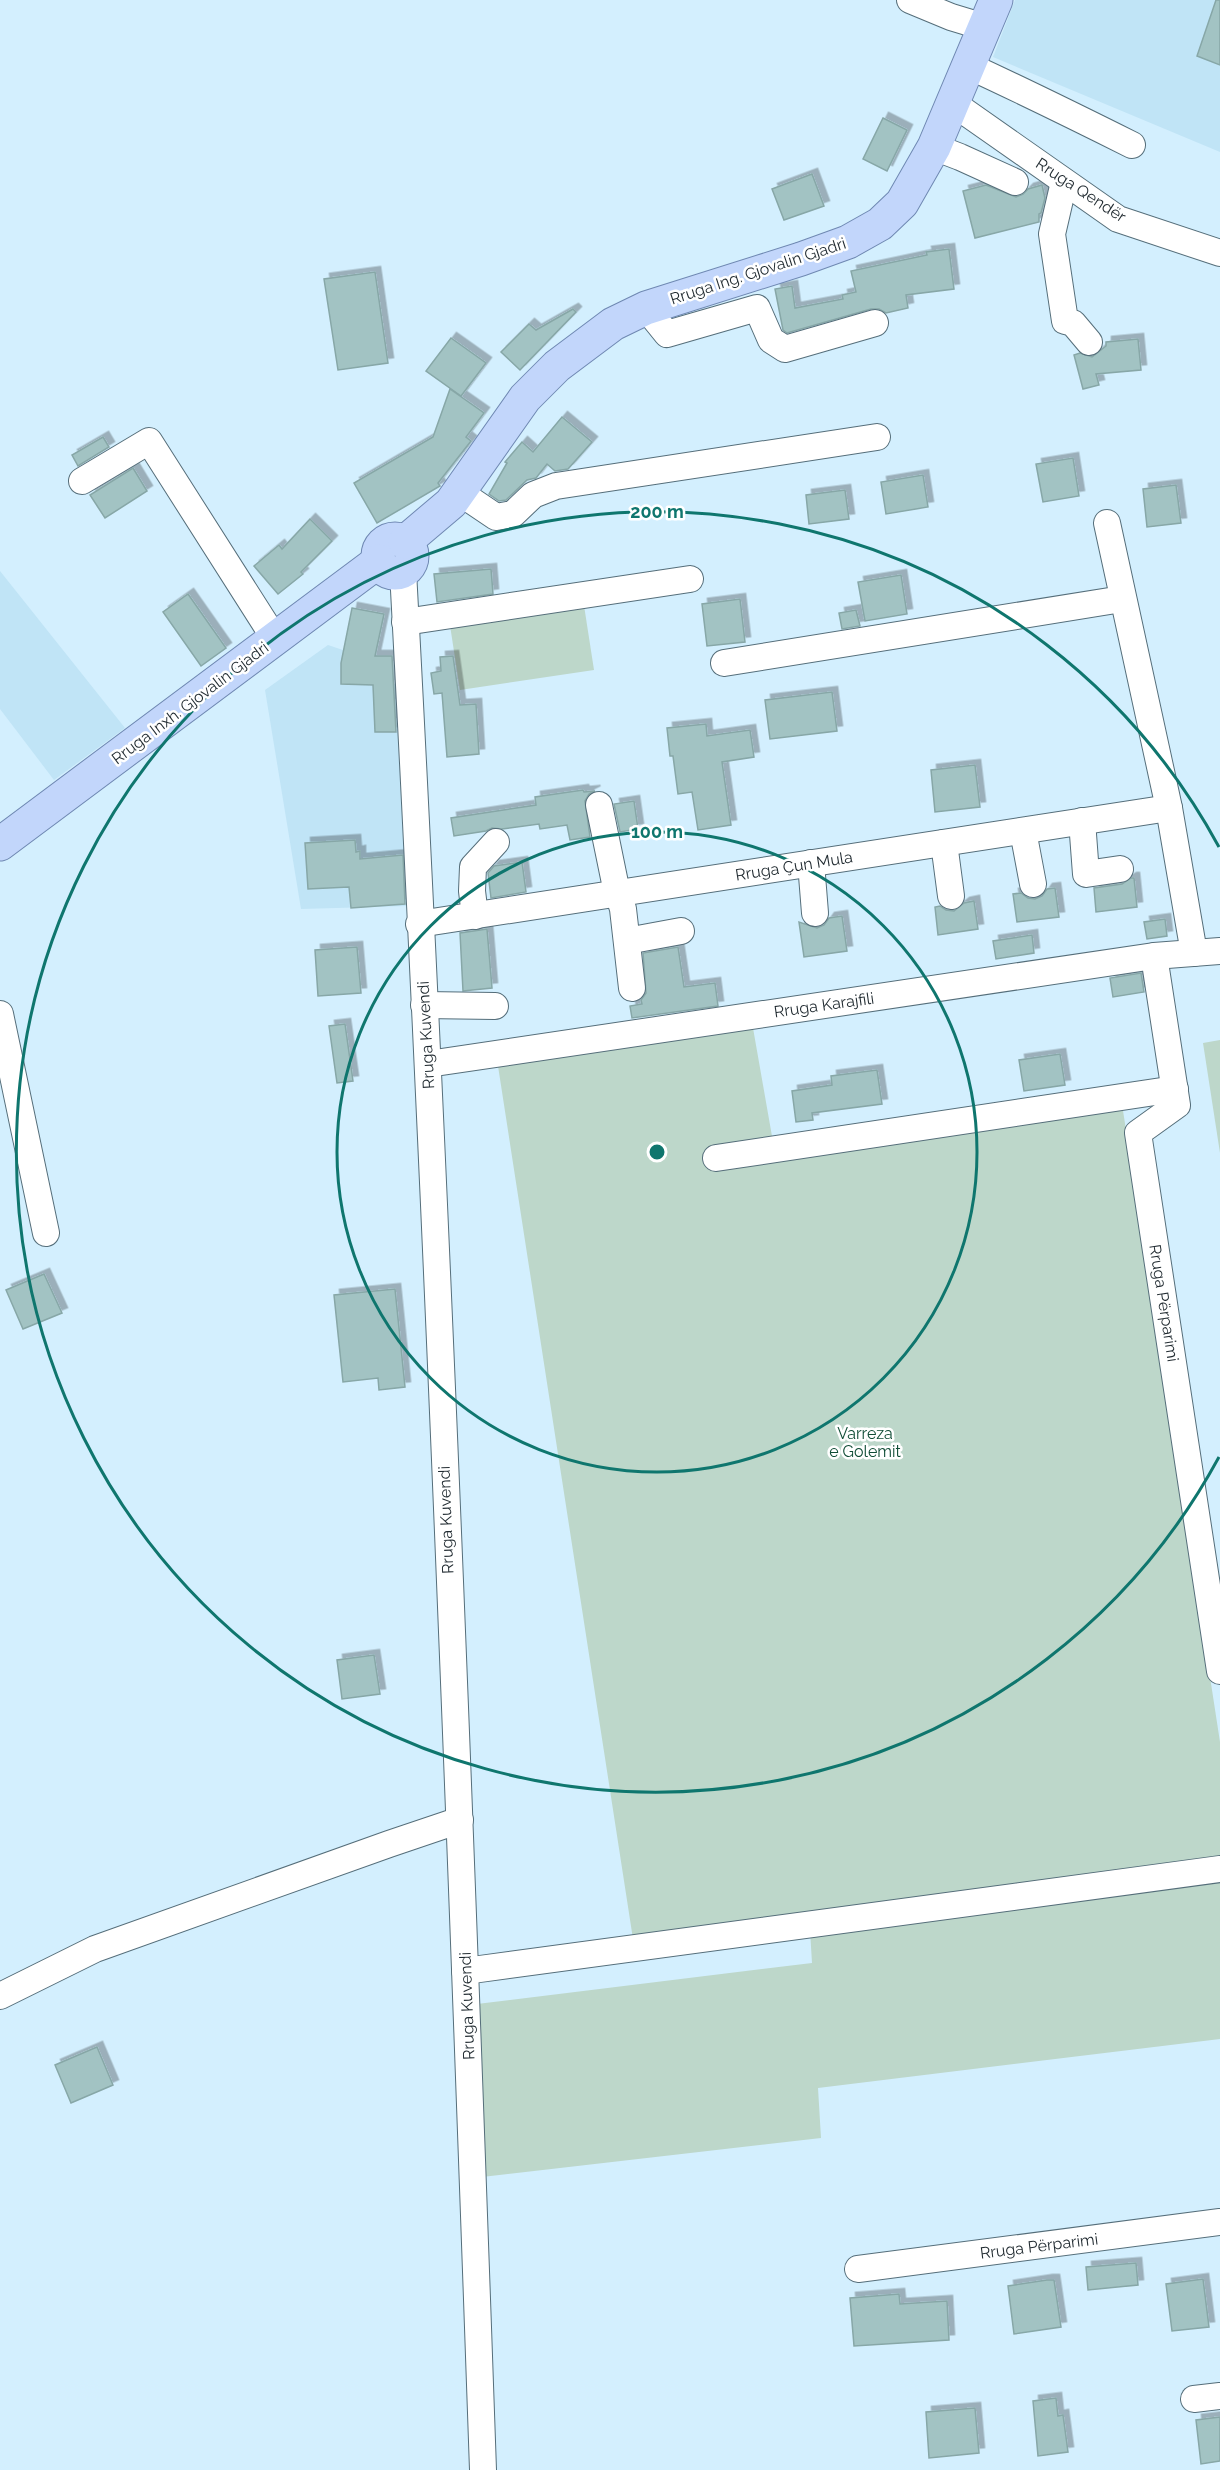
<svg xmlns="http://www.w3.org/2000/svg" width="1220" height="2470" viewBox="0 0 1220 2470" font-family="Raleway,sans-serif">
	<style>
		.built { fill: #c0e4f6 }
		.green { fill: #bdd7ca }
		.building { fill: #a2c3c3; stroke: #87a7a7; stroke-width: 1.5; filter: url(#shadow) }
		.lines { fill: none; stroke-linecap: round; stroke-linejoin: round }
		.minor-casing { stroke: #556e7a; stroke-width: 28 }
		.major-casing { stroke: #6f88b2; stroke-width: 35 }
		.minor { stroke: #fff; stroke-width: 26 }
		.major { stroke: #c2d6fb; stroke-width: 33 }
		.ring { fill: none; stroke: #0f766e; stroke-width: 3 }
		.labels { text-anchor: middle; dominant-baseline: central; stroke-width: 5; stroke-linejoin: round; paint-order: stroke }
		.street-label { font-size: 16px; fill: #1f292f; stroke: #fff }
		.park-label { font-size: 16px; fill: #0f4c35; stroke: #fff }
		.centre { fill: #0f766e; stroke: #fff; stroke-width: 3 }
		.ring-label { font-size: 18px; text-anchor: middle; font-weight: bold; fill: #0f766e; stroke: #fff; stroke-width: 5; stroke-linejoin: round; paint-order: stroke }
	</style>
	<defs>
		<filter id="shadow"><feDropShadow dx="5.5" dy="-5.5" stdDeviation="0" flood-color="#0004"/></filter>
	</defs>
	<rect width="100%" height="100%" fill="#d3effe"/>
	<g class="built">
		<path d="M1015,0H1220V152L993,57Z"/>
		<path d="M0,571L125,728L54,780L0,709Z"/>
		<path d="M328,645L343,650L341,684H397L407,906L301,909L265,690Z"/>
	</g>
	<g class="green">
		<path d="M583,599L594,670L460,690L449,619Z"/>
		<path d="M753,1028L773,1142L1120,1091L1220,1742V1862L633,1939L498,1066Z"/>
		<path d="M1220,1040V1153L1203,1043Z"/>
		<path d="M1220,1878V2039L818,2088L821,2138L482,2177L477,2004L812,1963L810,1930Z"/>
	</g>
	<g class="building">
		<path d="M1216,0H1220V65L1197,56Z"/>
		<path d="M883,118L907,130L887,171L863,159Z"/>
		<path d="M812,174L824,206L784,220L772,189Z"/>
		<path d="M986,185L1016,197L1023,194L1028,189L1042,185L1045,198L1041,213L1039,214V222L975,238L963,191Z"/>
		<path d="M949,249L954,289L906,295L908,308L886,313L879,309H871L787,333L783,330L775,289L792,286L795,308L843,299L842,295L856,292L851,271L927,255L926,252Z"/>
		<path d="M375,272L388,363L338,370L324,279Z"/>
		<path d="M573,309L576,312L520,370L501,352L529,324L536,330Z"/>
		<path d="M451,338L486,363L461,396L426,371Z"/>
		<path d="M1138,339L1141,370L1096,374L1099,385L1083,389L1074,355L1080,353L1092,357L1106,346V342Z"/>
		<path d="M450,389L484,413L466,437L471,441L438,483L440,486L377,523L354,483L433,437Z"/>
		<path d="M562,417L592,442L568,469L555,471L547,464L536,478L527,480L506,500L499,501L489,494L507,463L505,462L522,442L533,452Z"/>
		<path d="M103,437L109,447L78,466L72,455Z"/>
		<path d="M1073,458L1079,496L1043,502L1036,464Z"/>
		<path d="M133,468L147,491L105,518L90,495Z"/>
		<path d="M923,475L928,507L886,514L881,482Z"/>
		<path d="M1176,485L1181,523L1147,527L1143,489Z"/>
		<path d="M845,490L849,519L809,524L806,495Z"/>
		<path d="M310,519L332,541L301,572L303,574L278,594L254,566L279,545L282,549Z"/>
		<path d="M491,569L493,594L437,602L434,574Z"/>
		<path d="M901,575L907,614L865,621L858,582Z"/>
		<path d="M188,594L226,648L201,666L163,612Z"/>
		<path d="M740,599L745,642L707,646L702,604Z"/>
		<path d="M352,608L384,614L375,656H392L396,732H375L373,685L341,684V663Z"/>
		<path d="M856,610L860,626L842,629L839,613Z"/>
		<path d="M453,656L460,705L476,704L479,754L447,757L442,693L434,694L431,673L441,671L440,657Z"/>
		<path d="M832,692L837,731L770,739L765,700Z"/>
		<path d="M706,724L707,736L750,730L754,757L722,762L731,825L698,830L692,792L678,794L673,756H670L667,728Z"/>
		<path d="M975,765L980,807L935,812L931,770Z"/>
		<path d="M583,790L584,792L595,791L589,794L585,801L590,837L570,840L567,825L540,829L539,824L502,829L492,828L486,831L454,836L451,818L536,805L535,797Z"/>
		<path d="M634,801L638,829L620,832L614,804Z"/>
		<path d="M355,840L356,852L360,851V859L403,855L405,904L351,908L349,887L308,889L305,843Z"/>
		<path d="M522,862L526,892L491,898L488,873L494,866Z"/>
		<path d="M1131,878H1134L1137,907L1096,912L1094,888L1122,884Z"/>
		<path d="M1055,888L1059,917L1017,922L1013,894L1021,893L1028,898L1035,899L1042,896L1047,889Z"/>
		<path d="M974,901L978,929L938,935L935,907L940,906L946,910L954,911L964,903Z"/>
		<path d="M842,916L847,951L804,957L799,922L817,928L824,925L829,918Z"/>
		<path d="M1165,919L1167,936L1147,939L1144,922Z"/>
		<path d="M487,929L492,988L463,991L460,933Z"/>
		<path d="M1032,935L1034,953L996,959L993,941Z"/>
		<path d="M357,947L361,993L318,996L315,950Z"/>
		<path d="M678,947L684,987L715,983L718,1006L632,1018L630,1006L642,1004L641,1000L646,993L643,953Z"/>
		<path d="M1141,973L1144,992L1113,997L1110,978Z"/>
		<path d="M345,1024L353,1081L337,1083L329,1026Z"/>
		<path d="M1060,1054L1065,1085L1024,1091L1019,1060Z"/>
		<path d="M877,1070L882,1104L812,1113L813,1120L796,1122L792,1091L832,1085L831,1076Z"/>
		<path d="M44,1274L62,1313L23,1329L6,1290Z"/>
		<path d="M395,1289L405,1387L379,1390L378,1378L343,1382L334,1295Z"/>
		<path d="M374,1655L380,1694L342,1699L337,1660Z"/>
		<path d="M97,2047L113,2085L71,2103L55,2065Z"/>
		<path d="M1136,2263L1138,2285L1088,2290L1086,2267Z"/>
		<path d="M1203,2279L1209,2327L1172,2331L1166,2284Z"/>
		<path d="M1047,2280H1054L1061,2327L1014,2334L1008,2286Z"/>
		<path d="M899,2294L900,2304L947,2301L949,2340L854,2346L850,2298Z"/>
		<path d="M1056,2398L1058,2416L1063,2415L1068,2452L1038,2456L1033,2401Z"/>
		<path d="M975,2408L979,2453L929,2458L926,2412Z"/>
		<path d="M1220,2417V2461L1201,2464L1196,2420Z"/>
	</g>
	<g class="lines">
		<defs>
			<g id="minor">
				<path d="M910,0L951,17L984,27"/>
				<path d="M969,66C1023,91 1078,118 1132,145"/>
				<path d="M954,104L1118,219L1220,253"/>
				<path d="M934,147L960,157L1015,182"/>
				<path d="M1064,182L1052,234L1065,321L1073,323L1089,342"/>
				<path d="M646,308L667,334L757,308L771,340L785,349L875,323"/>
				<path d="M82,481L149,441L275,639"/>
				<path d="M459,492L496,517L513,514L533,495L556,486L877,437"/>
				<path d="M1107,523L1169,808L1194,953"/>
				<path d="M403,571C437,1203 461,1837 483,2470"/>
				<path d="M405,622L690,579"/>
				<path d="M724,663L1122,599"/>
				<path d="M599,805L615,883L623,909L632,988"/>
				<path d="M1082,821L1086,874L1120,869"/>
				<path d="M1023,831L1033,884"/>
				<path d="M944,843L951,896"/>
				<path d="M811,863L815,913"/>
				<path d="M475,916L472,891L473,867L496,842"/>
				<path d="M419,924L1169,808"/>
				<path d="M627,941L681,931"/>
				<path d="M1154,956L1177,1105L1138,1133L1220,1671"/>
				<path d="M424,1005L495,1006"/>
				<path d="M0,1014L46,1233"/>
				<path d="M428,1064L1154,956L1220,951"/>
				<path d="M716,1158L1175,1089"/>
				<path d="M465,1971L1220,1869"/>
				<path d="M0,1996L95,1949L389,1844L460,1820"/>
				<path d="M858,2269L1220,2222"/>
				<path d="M1194,2399L1220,2396"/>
			</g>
			<g id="major">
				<circle cx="395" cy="556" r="17"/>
				<path d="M405,542L451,503L525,398L557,366L613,324L646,308L801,259L848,242L880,224L902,203L934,147L996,0"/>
				<path d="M0,844L379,561"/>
			</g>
		</defs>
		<use href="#minor" class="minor-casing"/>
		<use href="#major" class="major-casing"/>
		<use href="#minor" class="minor"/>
		<use href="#major" class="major"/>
	</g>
	<g class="ring">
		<circle cx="657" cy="1152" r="320"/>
		<path d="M1219 1457A640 640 0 1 1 1219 847"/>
	</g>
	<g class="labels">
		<g class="street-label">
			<text transform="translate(1081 190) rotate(33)">Rruga Qendër</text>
			<text transform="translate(758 271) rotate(-18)">Rruga Ing. Gjovalin Gjadri</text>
			<text transform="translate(190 703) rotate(-37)">Rruga Inxh. Gjovalin Gjadri</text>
			<text transform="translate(794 866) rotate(-9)">Rruga Çun Mula</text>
			<text transform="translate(824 1005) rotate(-8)">Rruga Karajfili</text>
			<text transform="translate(426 1035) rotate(-93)">Rruga Kuvendi</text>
			<text transform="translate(1164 1303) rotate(81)">Rruga Përparimi</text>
			<text transform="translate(446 1520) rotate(-92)">Rruga Kuvendi</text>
			<text transform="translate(467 2006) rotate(-92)">Rruga Kuvendi</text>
			<text transform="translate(1039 2246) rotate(-7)">Rruga Përparimi</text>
		</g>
		<g class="park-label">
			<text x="865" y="1433">Varreza<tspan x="865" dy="18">e Golemit</tspan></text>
		</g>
	</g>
	<circle cx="657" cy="1152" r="9" class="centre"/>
	<g class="ring-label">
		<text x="657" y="518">200 m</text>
		<text x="657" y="838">100 m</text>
	</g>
</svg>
